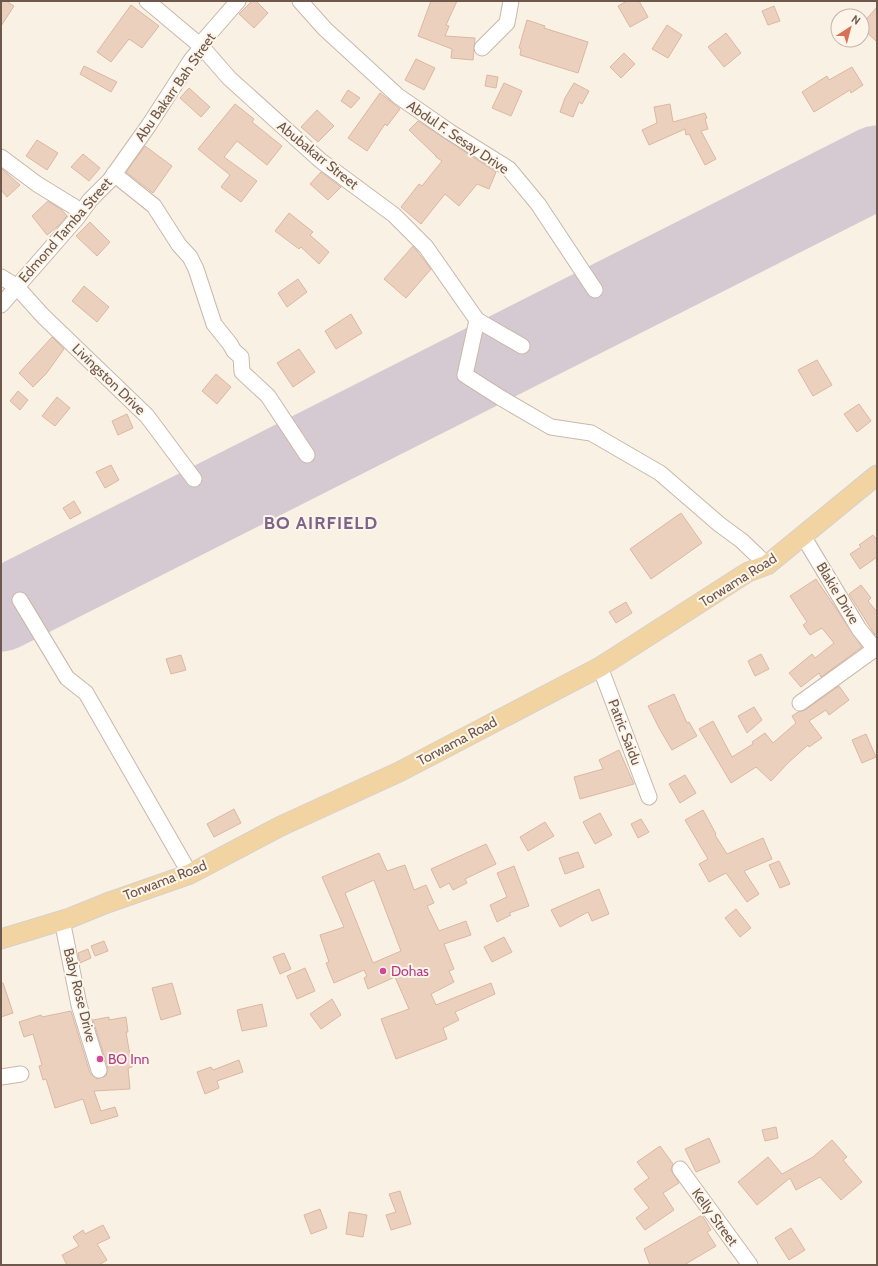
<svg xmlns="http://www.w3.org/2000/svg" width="878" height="1266" viewBox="0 0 878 1266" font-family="Cabin,sans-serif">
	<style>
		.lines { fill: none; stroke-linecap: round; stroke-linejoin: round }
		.runway { stroke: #d6cad2; stroke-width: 83 }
		.building { fill: #ecd0be; stroke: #dcb7a0; fill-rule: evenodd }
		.minor-casing { stroke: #c8b8ab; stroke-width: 17 }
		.major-casing { stroke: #d6d0cd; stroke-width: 21 }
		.minor { stroke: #fff; stroke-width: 15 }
		.major { stroke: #f1d4a2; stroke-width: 19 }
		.hotel-dot { fill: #d1479c; stroke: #fdf5e9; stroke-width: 1.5 }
		.labels { text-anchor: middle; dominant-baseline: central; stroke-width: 4; stroke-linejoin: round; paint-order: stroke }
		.street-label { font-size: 14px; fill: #6e584c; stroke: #fdf5e9 }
		.hotel-label { font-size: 14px; fill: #b23c85; stroke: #fdf5e9; text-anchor: start }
		.district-label { font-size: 18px; font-weight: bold; letter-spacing: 1px; fill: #7d648b; stroke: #fdf5e9 }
	</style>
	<rect width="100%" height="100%" fill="#f9f1e3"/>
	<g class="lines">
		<path class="runway" d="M1,610L877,167"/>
	</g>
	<g class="building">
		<path d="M1,1H6L14,6L1,26Z"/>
		<path d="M252,1H256L268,13L254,28L239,14Z"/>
		<path d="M431,1H457L446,25L449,26L445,36L475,38L473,60L451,58L452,49L418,36Z"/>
		<path d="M627,1H639L648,17L630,27L618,6Z"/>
		<path d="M131,5L159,26L142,48L129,39L111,62L97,52Z"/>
		<path d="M774,6L780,21L768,25L762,11Z"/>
		<path d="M877,7V42L862,28V24Z"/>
		<path d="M527,20L545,26L544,28L588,42L578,73L520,55L521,49L519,48Z"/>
		<path d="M667,25L682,35L668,58L652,49Z"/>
		<path d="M726,33L741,53L724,67L708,47Z"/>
		<path d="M624,53L635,64L621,78L610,67Z"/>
		<path d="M416,59L435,68L424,90L405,80Z"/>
		<path d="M84,66L117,82L111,92L80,74Z"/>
		<path d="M852,67L863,85L851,93L850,90L814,112L802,92L827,76L829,80Z"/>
		<path d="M487,75L498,77L496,88L485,86Z"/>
		<path d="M504,83L522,91L511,116L492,108Z"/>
		<path d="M574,83L589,91L582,104L579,102L573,117L560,112L565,98Z"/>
		<path d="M189,88L210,107L201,117L180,98Z"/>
		<path d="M348,90L360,98L351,108L341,101Z"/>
		<path d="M380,93L400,109L387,126L385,124L367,151L348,138Z"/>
		<path d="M235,104L254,119L252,122L282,146L267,165L237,141L224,157L257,181L241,202L221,187L230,175L198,149Z"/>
		<path d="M670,104L673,122L705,113L707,118L705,119L708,129L701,131L716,159L705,165L689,134L686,135L685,129L649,145L642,130L657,123L654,107Z"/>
		<path d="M317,110L334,126L318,142L301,127Z"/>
		<path d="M418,121L496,172L489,189L477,184L459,206L445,194L421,224L401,207L419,184L422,186L442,161L436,157V156L409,130Z"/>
		<path d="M37,140L58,153L47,170L26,156Z"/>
		<path d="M145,146L172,166L153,193L126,172Z"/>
		<path d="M83,154L100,168L89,181L71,167Z"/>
		<path d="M1,168L20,185L7,197L1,190Z"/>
		<path d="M321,172L341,187L328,200L310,184Z"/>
		<path d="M48,201L62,210L67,216L57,227L47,235L32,216Z"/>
		<path d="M289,213L313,232L310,235L329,252L319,264L301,247L299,249L275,231Z"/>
		<path d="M90,222L110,242L97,256L76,236Z"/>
		<path d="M413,246L431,269L406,298L384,279Z"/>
		<path d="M298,279L307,292L287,307L278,293Z"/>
		<path d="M84,286L109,307L97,322L72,301Z"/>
		<path d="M351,314L362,333L336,349L325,331Z"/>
		<path d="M52,337L64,349L46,374L33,387L19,373Z"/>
		<path d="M299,349L315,372L293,387L277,363Z"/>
		<path d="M817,360L832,385L813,396L798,370Z"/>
		<path d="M216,374L231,387L217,404L202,391Z"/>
		<path d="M18,391L28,400L20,410L10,401Z"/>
		<path d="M57,397L70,408L55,426L42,416Z"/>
		<path d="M859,404L871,421L857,432L844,414Z"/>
		<path d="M127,414L133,428L118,435L112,421Z"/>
		<path d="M111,465L119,480L105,488L96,472Z"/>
		<path d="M74,501L81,513L70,519L63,508Z"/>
		<path d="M681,513L702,543L651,579L630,549Z"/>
		<path d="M873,535L877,540V557L860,569L850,554L861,547L859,545Z"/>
		<path d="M816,579L862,647L821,677L819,673L801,687L789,673L812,654L815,658L834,643L822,628L810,635L803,625L807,622L790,596Z"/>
		<path d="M861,585L871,598L868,601L877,612V633L875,635L849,594Z"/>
		<path d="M626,602L632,613L616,623L609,612Z"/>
		<path d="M761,654L769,669L755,676L748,661Z"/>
		<path d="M181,655L186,670L171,674L166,659Z"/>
		<path d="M839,686L849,700L829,715L826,710L809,721L822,738L809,747L808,745L789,762L771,781L756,767L731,783L699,729L713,721L732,757L753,744L752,742L765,733L773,743L796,723L792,716L798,712L805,710Z"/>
		<path d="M674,694L687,723L689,722L697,736L672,750L659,728L648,706Z"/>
		<path d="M754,707L762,720L747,733L738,716Z"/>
		<path d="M866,734L876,757L862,763L852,740Z"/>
		<path d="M619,750L634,784L580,799L574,777L603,769L599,760Z"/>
		<path d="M685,775L696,793L680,803L669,784Z"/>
		<path d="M234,809L241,823L214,837L207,824Z"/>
		<path d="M703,810L716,834L715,835L727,854L763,838L772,859L744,871L759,894L747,902L726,873L709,882L699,864L708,859L685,820Z"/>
		<path d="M600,813L612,835L595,844L583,822Z"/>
		<path d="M641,819L649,832L638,838L631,824Z"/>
		<path d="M545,822L554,836L528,851L520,837Z"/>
		<path d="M486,844L496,864L465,879L467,883L453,890L449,883L440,888L431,869Z"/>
		<path d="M578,852L584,867L565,874L559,858Z"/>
		<path d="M379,853L387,871L405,865L414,890L426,885L434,903L427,906L439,931L466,921L471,935L444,944L454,969L449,971L454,982L431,994L436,1005L491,983L495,994L455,1012L459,1020L443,1028L447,1039L396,1059L381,1019L409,1009L395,977L368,989L364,978L367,976L364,970L334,983L326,963L329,962L320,935L344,927L322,877ZM374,880L401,951L373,963L345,893Z"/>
		<path d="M779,861L790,884L780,888L769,865Z"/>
		<path d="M514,866L529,906L509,913L511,915L497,922L490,905L507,897L497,873Z"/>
		<path d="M599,889L609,914L592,921L588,912L560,927L551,910Z"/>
		<path d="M736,909L751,928L740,937L725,918Z"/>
		<path d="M504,937L512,952L492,962L484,947Z"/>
		<path d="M104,941L108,951L95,956L91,946Z"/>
		<path d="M88,949L91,958L80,963L78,953Z"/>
		<path d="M284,953L291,969L280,974L273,957Z"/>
		<path d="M305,968L315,991L297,999L287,976Z"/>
		<path d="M1,983H3L13,1013L1,1017Z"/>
		<path d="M172,983L181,1014L161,1020L152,988Z"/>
		<path d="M332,999L341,1015L321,1029L310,1014Z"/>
		<path d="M262,1004L267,1026L242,1031L237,1010Z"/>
		<path d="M71,1011L90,1073L97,1079L106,1076L108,1068L93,1020L109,1017V1020L126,1017L128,1032H126L132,1067L128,1068L130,1089L94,1091L101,1111L115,1107L118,1116L91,1124L83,1099L55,1108L46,1079L43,1080L39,1066L42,1065L33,1034L24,1037L19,1022L41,1015L42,1017Z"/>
		<path d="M239,1060L243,1072L217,1081L219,1088L205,1094L197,1072L211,1067L213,1070Z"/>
		<path d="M776,1127L778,1138L765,1141L762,1130Z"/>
		<path d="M709,1138L720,1162L696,1172L685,1149Z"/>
		<path d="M832,1140L847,1157L843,1160L862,1182L841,1200L820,1177L796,1190L790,1178L757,1205L738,1182L768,1157L782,1174L813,1157Z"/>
		<path d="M660,1146L673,1164L671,1170L679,1183L663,1193L674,1210L645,1230L636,1218L649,1208L634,1189L649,1178L637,1162Z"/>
		<path d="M400,1191L411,1224L391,1230L386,1215L396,1212L389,1194Z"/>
		<path d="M320,1209L327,1228L311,1234L304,1215Z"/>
		<path d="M349,1212L367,1215L363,1237L346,1234Z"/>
		<path d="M702,1215L711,1230L707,1232L716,1246L684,1265H650L644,1249Z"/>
		<path d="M103,1225L110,1238L97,1244L107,1260L99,1265H67L62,1255L79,1246L73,1237L83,1230L85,1234Z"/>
		<path d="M791,1228L805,1250L789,1260L775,1238Z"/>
	</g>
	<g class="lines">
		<defs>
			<g id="minor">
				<path d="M147,1L202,47L229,78L321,161L394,215L426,247L477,320"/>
				<path d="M300,1L325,29L398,96L450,132L509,169L538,204L595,290"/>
				<path d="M482,48L507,23L511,1"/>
				<path d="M1,157L37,184L81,211"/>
				<path d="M114,174L154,206L179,245L190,257L196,269L214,324L230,344L234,351L241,357L242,372L268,396L307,455"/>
				<path d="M1,277L16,286L43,316L147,416L194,479"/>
				<path d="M1,305L77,218L90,200L110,180L149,125L191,60L202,47L204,40L238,1"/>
				<path d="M522,346L477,320L465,375L501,398L551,427L591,433L660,473L719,524L742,541L767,565"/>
				<path d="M20,600L67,678L86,693L190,874"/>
				<path d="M600,667L649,797"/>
				<path d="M800,703L875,649L859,629L803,536"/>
				<path d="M62,920L79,1005L99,1070"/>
				<path d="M1,1077L21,1074"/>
				<path d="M680,1169L750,1265"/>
			</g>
			<path id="major" d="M1,939L70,918L107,903L190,874L281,826L399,772L600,667L748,572L767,565L877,475"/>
		</defs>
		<use href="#minor" class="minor-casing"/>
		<use href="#major" class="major-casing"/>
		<use href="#minor" class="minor"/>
		<use href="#major" class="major"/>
	</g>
	<g class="hotel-dot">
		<circle cx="383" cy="971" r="4"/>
		<circle cx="100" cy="1059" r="4"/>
	</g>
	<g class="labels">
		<g class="street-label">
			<text transform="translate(175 87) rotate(-55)">Abu Bakarr Bah Street</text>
			<text transform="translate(458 137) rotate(34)">Abdul F. Sesay Drive</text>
			<text transform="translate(318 155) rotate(39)">Abubakarr Street</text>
			<text transform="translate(65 230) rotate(-49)">Edmond Tamba Street</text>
			<text transform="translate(109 379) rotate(44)">Livingston Drive</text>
			<text transform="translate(738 580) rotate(-32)">Torwama Road</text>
			<text transform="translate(838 593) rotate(59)">Blakie Drive</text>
			<text transform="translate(625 732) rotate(69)">Patric Saidu</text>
			<text transform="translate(457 741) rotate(-28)">Torwama Road</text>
			<text transform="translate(165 880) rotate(-21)">Torwama Road</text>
			<text transform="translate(80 995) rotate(76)">Baby Rose Drive</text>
			<text transform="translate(715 1217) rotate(54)">Kelly Street</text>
		</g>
		<g class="hotel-label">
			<text x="391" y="971">Dohas</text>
			<text x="108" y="1059">BO Inn</text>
		</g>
		<g class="district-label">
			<text x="321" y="523">BO AIRFIELD</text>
		</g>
	</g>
	<rect width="878" height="1266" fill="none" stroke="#6e584c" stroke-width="4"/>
	<g transform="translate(850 28) rotate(36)"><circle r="19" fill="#fdf5e9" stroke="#c4b6aa"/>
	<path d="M0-3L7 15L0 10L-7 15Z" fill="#d67255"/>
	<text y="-6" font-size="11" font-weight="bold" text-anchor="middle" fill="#6e584c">N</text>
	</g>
</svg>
